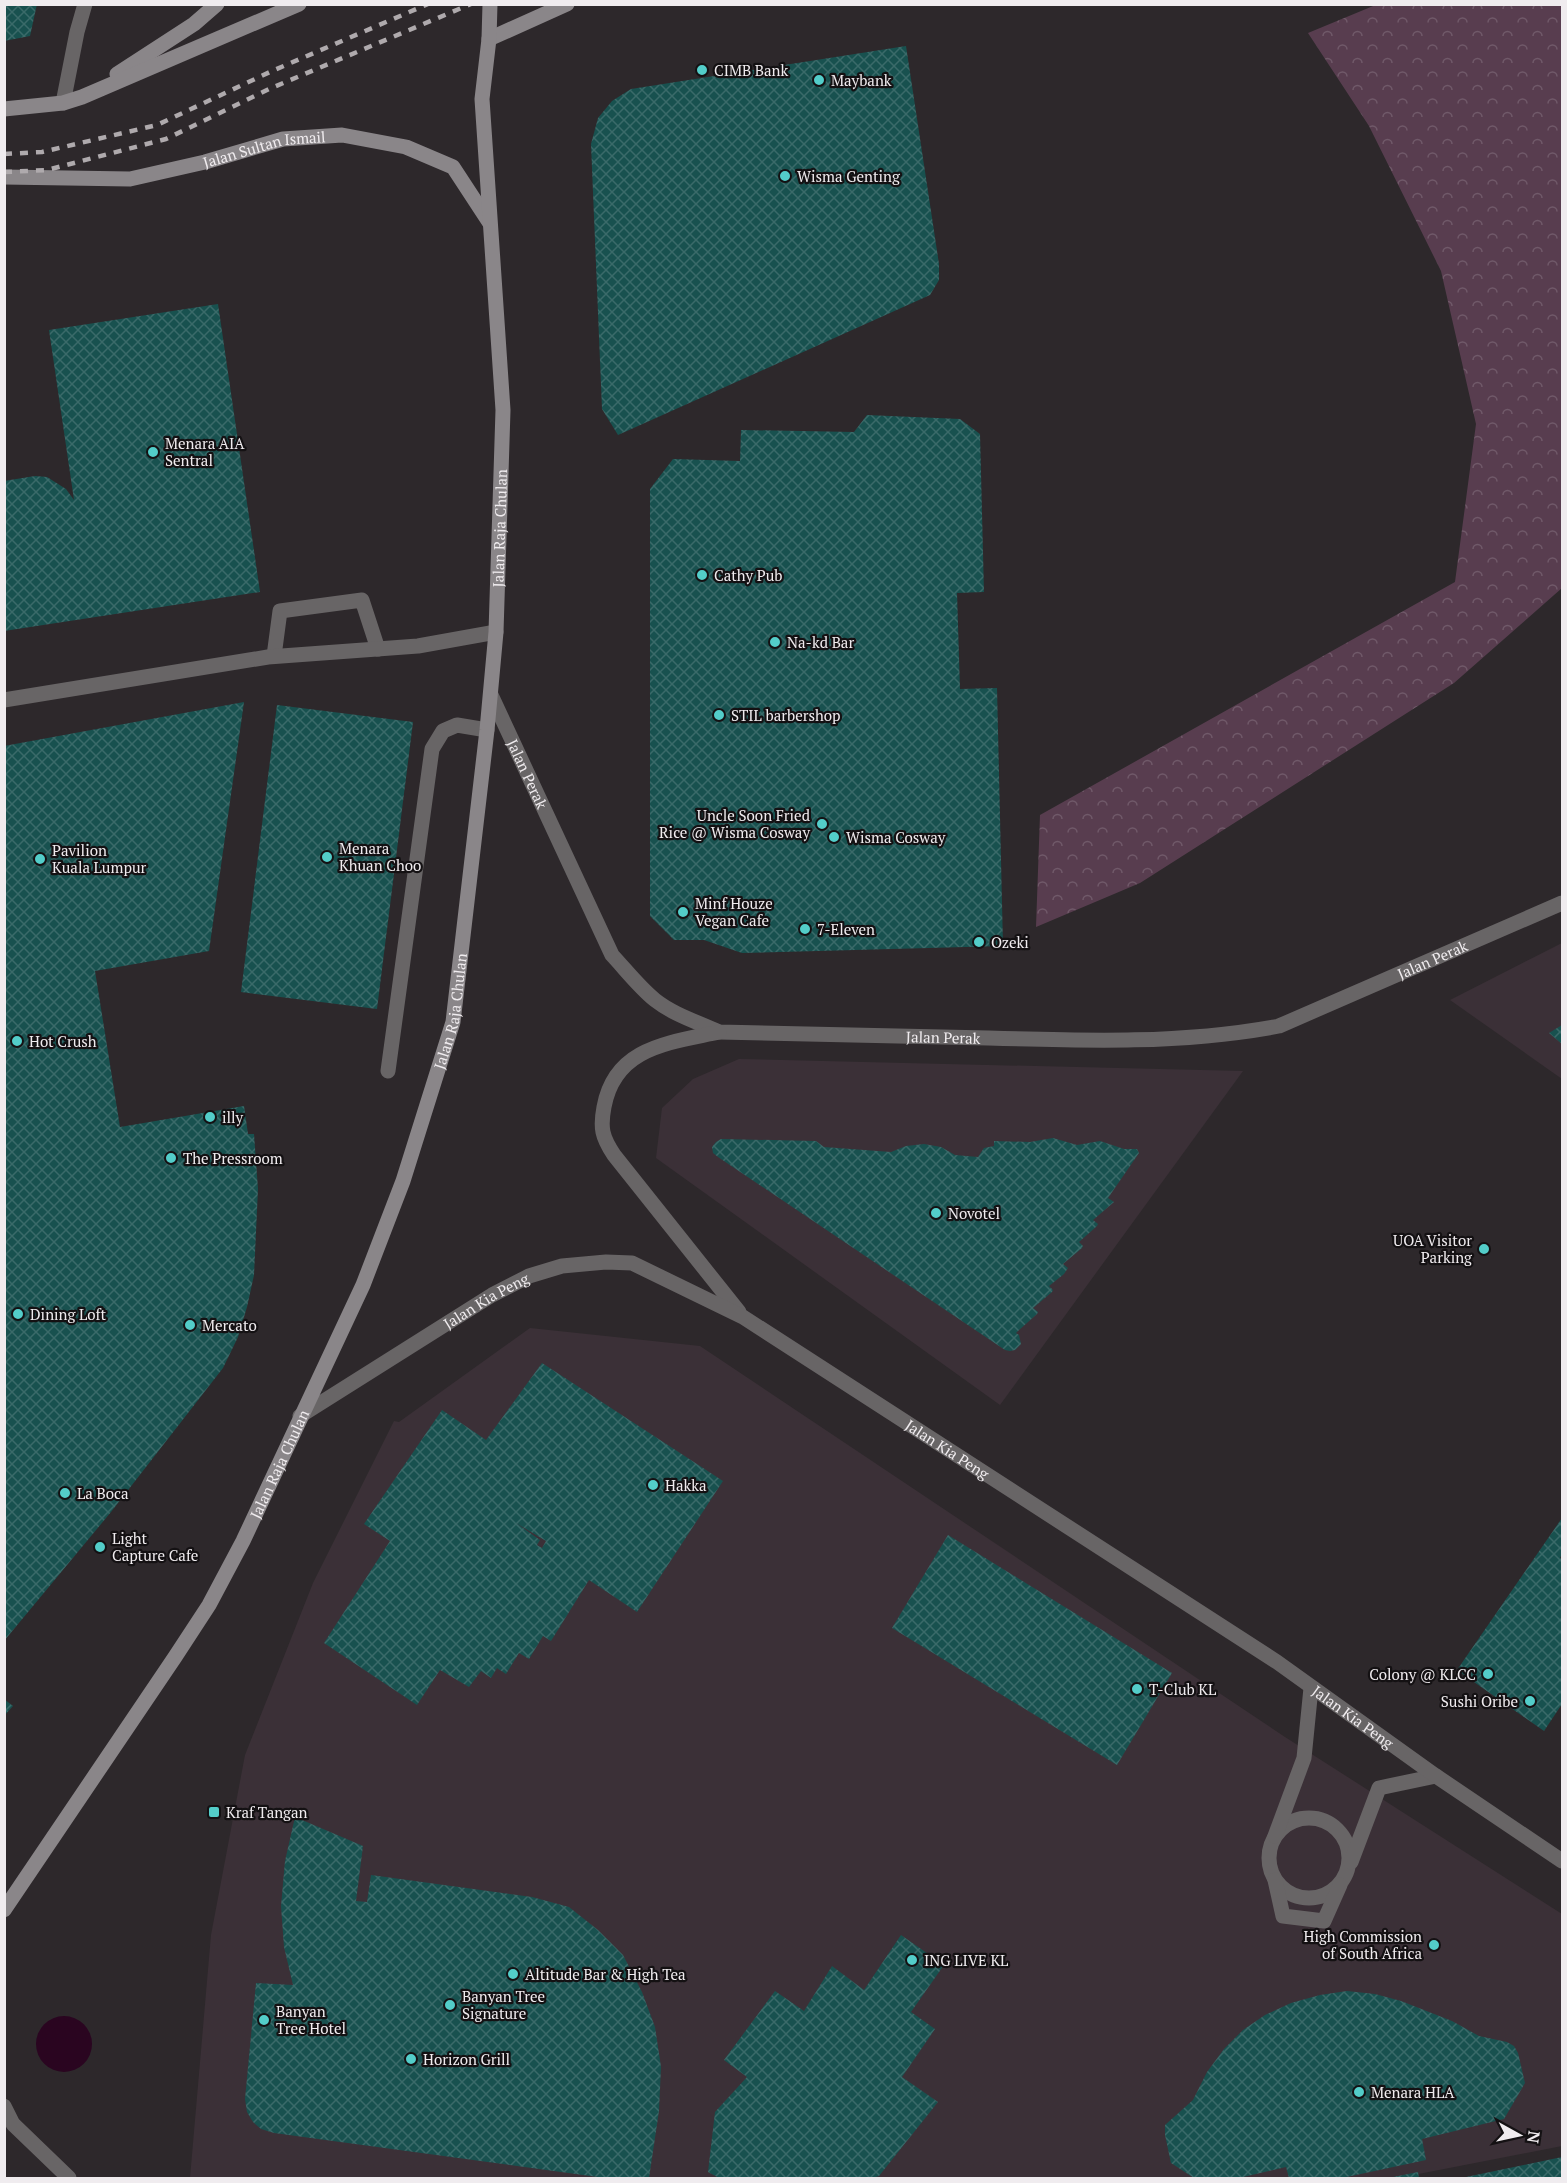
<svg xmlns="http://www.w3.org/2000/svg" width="1567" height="2183" viewBox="0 0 1567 2183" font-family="'PT Serif',serif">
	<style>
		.built { fill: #3b3037 }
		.forest { fill: url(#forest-crowns) }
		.water { fill: #2a0520 }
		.building { fill: url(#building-cross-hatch); fill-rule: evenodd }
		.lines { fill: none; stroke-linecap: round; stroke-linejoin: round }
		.service { stroke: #686566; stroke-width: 15 }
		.minor { stroke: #686566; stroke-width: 15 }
		.tertiary { stroke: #686566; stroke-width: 15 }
		.secondary { stroke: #8a8689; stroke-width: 15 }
		.rail { stroke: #afaaad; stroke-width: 4.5; stroke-dasharray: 8 8; stroke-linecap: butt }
		.poi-dot { fill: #53cdc9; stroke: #141113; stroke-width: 2 }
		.labels { text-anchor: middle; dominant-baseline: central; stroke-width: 4.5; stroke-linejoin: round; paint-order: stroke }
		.poi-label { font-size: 15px; fill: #f0ecef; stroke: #141113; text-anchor: start }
		.street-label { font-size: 15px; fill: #f0ecef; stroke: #141113 }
	</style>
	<defs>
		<pattern id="forest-crowns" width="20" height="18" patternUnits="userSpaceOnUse" patternTransform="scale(1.5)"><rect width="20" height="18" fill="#583d4f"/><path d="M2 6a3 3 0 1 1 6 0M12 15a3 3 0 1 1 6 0" fill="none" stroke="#705969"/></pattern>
		<pattern id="building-cross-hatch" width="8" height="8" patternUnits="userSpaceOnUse" patternTransform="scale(1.5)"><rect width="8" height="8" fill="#18514f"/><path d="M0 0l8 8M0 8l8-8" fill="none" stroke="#3a6a69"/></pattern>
	</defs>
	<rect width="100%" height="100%" fill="#2d282b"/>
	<g class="built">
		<path d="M1562,943V1079L1450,1000Z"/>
		<path d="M739,1059L1243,1071L1000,1405L656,1158L662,1108L693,1079Z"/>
		<path d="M530,1328L700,1346L1285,1737L1562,1914V2146L1398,2178H190L211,1935L245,1755L313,1583L394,1421L399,1422Z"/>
	</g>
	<path class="forest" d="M1378,4L1562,5V588L1454,683L1140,883L1036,927L1040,815L1455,582L1476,424L1441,271L1369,126L1308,33Z"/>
	<circle class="water" cx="64" cy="2044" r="28"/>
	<g class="building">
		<path d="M4,4H37L30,36L4,41Z"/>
		<path d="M906,46L939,264V280L930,295L618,435L602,409L591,144L598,118L612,101L631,89Z"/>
		<path d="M218,304L260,592L4,631V481L35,476L47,477L66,489L74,500L49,330Z"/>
		<path d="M867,415L960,419L980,434L984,592L957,593L960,689L997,688L1003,946L742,953L704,940H674L650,916V489L673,459L740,461L741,430L854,432Z"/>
		<path d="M244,702L209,951L95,971L120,1127L244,1106L248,1134H254L258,1189L254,1275L247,1307L238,1337L223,1368L111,1512L4,1641V746Z"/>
		<path d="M277,705L413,722L377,1009L241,992Z"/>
		<path d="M1562,1025V1044L1549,1033Z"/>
		<path d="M1053,1138L1077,1145L1100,1141L1124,1149H1137L1139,1153L1108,1198L1114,1202L1093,1220L1098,1224L1097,1226L1079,1242L1083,1246L1082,1248L1063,1264L1068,1268L1064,1274L1049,1286L1053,1290L1052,1292L1033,1308L1038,1312L1037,1314L1018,1331L1016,1333L1019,1335L1021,1344L1015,1350L1010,1351L1005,1350L718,1157L713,1153L712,1147L716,1142L721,1139L816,1141L824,1147L891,1152L906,1146L924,1144L941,1147L955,1155L978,1157L984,1148L994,1146V1141L1030,1142Z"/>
		<path d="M542,1363L723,1481L637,1612L589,1580L551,1641L543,1636L529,1659L519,1653L506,1674L497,1668L491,1678L481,1671L469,1687L440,1670L417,1705L324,1643L390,1541L364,1524L442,1410L486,1440ZM516,1523L546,1541L542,1548L537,1545L540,1540Z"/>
		<path d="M1562,1518V1554L1560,1558L1562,1559V1704L1544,1731L1457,1670Z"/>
		<path d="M948,1535L1172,1673L1117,1765L892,1628Z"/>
		<path d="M4,1699L13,1706L4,1716Z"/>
		<path d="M295,1817L363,1846L356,1901L367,1902L371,1875L532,1897L569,1907L598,1930L623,1955L642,1992L655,2027L661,2067L659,2111L649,2178H605L274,2133L261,2129L253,2122L247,2112L245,2099L256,1983L293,1985L284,1947L281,1906L285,1861Z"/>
		<path d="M901,1935L944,1965L911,2012L935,2029L902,2077L938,2102L879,2176L872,2178H719L708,2172L715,2112L747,2077L724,2060L775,1991L804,2011L832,1966L864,1990Z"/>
		<path d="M1347,1991L1375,1994L1401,2001L1452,2021L1479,2036L1507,2042L1514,2046L1518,2053L1525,2083L1504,2119L1422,2139L1426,2160L1342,2178H1289L1286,2167L1239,2178H1194L1171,2163L1165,2135V2125L1193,2100L1207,2072L1224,2049L1243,2030L1265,2015L1291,2003L1320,1995Z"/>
		<path d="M1562,2157V2178H1466V2177Z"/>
		<path d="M1418,2172L1419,2178H1393V2177Z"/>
	</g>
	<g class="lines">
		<g class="service">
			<path d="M63,103L77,32L85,4"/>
			<path d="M274,656L280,611L362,600L378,649"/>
			<path d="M388,1071L432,749L443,731L457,725L487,730"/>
			<circle cx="1309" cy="1858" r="40"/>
			<path d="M1275,1836L1304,1758L1311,1688"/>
			<path d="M1351,1862L1379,1788L1436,1776"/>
			<path d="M1275,1880L1283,1916L1324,1921L1340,1885"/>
		</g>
		<path class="minor" d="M4,700L268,657L418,646L496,632"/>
		<g class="tertiary">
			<path id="s1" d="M491,695L612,955C626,970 639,987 655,1000C674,1015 698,1022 719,1032C809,1034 899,1036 988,1038C1086,1041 1183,1044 1279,1026L1562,903"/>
			<path d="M719,1032C669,1043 615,1047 604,1107C600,1128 602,1137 614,1155L739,1312"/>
			<path id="s2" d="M300,1416L492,1295L529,1276L562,1266L606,1262L632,1263L743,1317L1277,1662L1436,1776L1562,1861"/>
			<path d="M4,2106L13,2124L69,2178"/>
		</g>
		<g class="secondary">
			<path d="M489,39L567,4"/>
			<path d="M117,74L194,24L217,4"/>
			<path d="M4,109L63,103L82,97L299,4"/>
			<path id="s3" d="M4,177L130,179L205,162L283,139L342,135L406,147L453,167L489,222"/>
			<path id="s4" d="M4,1910L175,1657L209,1605L243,1541L363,1285L403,1181L453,1022L487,730L496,632L503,410L482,99L489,39L490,4"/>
		</g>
		<g class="rail">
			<path d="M4,154L42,152L157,125L272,71L428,4"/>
			<path d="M4,172L47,170L166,139L269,89L471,4"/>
		</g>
	</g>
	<g class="poi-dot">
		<circle cx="702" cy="70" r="6"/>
		<circle cx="819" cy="80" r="6"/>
		<circle cx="785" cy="176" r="6"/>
		<circle cx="153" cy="452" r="6"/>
		<circle cx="702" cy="575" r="6"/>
		<circle cx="775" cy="642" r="6"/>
		<circle cx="719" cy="715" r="6"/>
		<circle cx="822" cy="824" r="6"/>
		<circle cx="834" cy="837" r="6"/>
		<circle cx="327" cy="857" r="6"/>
		<circle cx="40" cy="859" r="6"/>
		<circle cx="683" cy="912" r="6"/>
		<circle cx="805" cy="929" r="6"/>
		<circle cx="979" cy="942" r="6"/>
		<circle cx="17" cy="1041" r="6"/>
		<circle cx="210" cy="1117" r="6"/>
		<circle cx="171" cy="1158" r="6"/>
		<circle cx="936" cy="1213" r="6"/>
		<circle cx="1484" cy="1249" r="6"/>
		<circle cx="18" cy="1314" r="6"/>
		<circle cx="190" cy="1325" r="6"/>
		<circle cx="653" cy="1485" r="6"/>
		<circle cx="65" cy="1493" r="6"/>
		<circle cx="100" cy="1547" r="6"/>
		<circle cx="1488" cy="1674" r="6"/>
		<circle cx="1137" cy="1689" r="6"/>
		<circle cx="1530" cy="1701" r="6"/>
		<rect x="208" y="1806" width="12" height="12" rx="3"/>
		<circle cx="1434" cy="1945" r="6"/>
		<circle cx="912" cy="1960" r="6"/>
		<circle cx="513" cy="1974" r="6"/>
		<circle cx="450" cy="2005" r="6"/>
		<circle cx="264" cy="2020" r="6"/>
		<circle cx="411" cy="2059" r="6"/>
		<circle cx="1359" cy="2092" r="6"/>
	</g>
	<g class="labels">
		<g class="poi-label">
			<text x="714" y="70">CIMB Bank</text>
			<text x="831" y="80">Maybank</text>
			<text x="797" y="176">Wisma Genting</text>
			<text x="165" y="443">Menara AIA<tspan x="165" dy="17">Sentral</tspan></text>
			<text x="714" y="575">Cathy Pub</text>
			<text x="787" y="642">Na-kd Bar</text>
			<text x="731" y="715">STIL barbershop</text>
			<text x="810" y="815" text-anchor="end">Uncle Soon Fried<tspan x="810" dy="17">Rice @ Wisma Cosway</tspan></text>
			<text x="846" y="837">Wisma Cosway</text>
			<text x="339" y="848">Menara<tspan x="339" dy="17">Khuan Choo</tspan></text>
			<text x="52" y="850">Pavilion<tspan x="52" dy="17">Kuala Lumpur</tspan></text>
			<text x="695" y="903">Minf Houze<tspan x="695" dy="17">Vegan Cafe</tspan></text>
			<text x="817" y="929">7-Eleven</text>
			<text x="991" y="942">Ozeki</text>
			<text x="29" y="1041">Hot Crush</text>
			<text x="222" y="1117">illy</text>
			<text x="183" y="1158">The Pressroom</text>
			<text x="948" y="1213">Novotel</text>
			<text x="1472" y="1240" text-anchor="end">UOA Visitor<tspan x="1472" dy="17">Parking</tspan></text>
			<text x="30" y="1314">Dining Loft</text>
			<text x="202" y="1325">Mercato</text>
			<text x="665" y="1485">Hakka</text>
			<text x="77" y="1493">La Boca</text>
			<text x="112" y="1538">Light<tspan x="112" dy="17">Capture Cafe</tspan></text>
			<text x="1476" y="1674" text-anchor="end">Colony @ KLCC</text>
			<text x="1149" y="1689">T-Club KL</text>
			<text x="1518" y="1701" text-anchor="end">Sushi Oribe</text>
			<text x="226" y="1812">Kraf Tangan</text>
			<text x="1422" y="1936" text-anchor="end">High Commission<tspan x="1422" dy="17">of South Africa</tspan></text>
			<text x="924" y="1960">ING LIVE KL</text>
			<text x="525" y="1974">Altitude Bar &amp; High Tea</text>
			<text x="462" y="1996">Banyan Tree<tspan x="462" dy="17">Signature</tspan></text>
			<text x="276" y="2011">Banyan<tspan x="276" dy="17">Tree Hotel</tspan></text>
			<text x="423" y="2059">Horizon Grill</text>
			<text x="1371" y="2092">Menara HLA</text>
		</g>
		<g class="street-label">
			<text stroke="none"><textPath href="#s3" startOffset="264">Jalan Sultan Ismail</textPath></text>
			<text stroke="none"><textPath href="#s4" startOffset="1497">Jalan Raja Chulan</textPath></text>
			<text stroke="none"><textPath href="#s1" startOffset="87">Jalan Perak</textPath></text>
			<text stroke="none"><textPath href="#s1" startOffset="1149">Jalan Perak</textPath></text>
			<text stroke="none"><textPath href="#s4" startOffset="1011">Jalan Raja Chulan</textPath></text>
			<text stroke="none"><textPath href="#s1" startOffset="645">Jalan Perak</textPath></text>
			<text stroke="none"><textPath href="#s2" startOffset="219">Jalan Kia Peng</textPath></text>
			<text stroke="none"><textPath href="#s2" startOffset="740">Jalan Kia Peng</textPath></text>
			<text stroke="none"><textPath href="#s4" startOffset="525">Jalan Raja Chulan</textPath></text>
			<text stroke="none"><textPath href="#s2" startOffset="1226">Jalan Kia Peng</textPath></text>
		</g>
	</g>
	<rect width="1567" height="2183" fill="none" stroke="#f0ecef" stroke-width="12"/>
	<g transform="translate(1519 2135) rotate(98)" stroke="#141113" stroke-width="4.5" paint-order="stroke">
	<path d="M0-4.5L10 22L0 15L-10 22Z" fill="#f0ecef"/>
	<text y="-9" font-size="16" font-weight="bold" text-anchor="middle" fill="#f0ecef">N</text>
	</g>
</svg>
